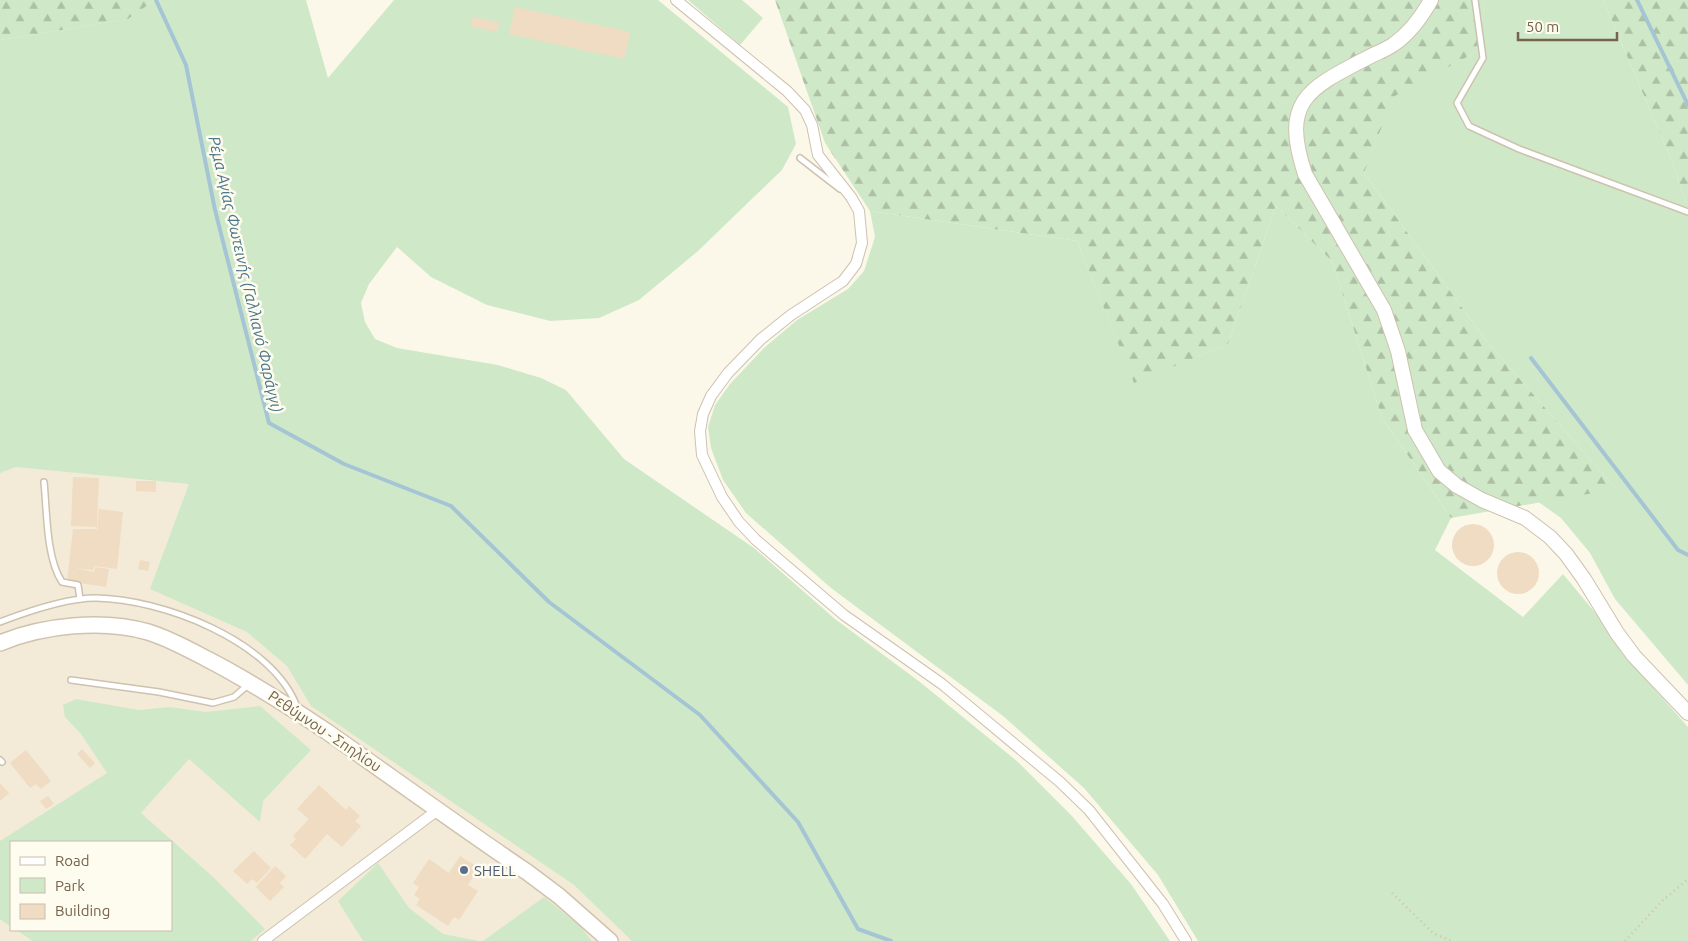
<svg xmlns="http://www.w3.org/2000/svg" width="1688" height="941" viewBox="0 0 1688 941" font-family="Ubuntu,sans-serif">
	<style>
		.residential { fill: #f3ebd8; fill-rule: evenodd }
		.green { fill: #cfe9c8 }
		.forest { fill: url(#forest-firs) }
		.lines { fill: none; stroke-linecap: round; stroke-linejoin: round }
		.stream { stroke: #a5c5d5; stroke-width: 4 }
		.building { fill: #efdcc2 }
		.service-casing { stroke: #cdc2af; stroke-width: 8 }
		.minor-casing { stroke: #cdc2af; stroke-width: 12 }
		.tertiary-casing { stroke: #cdc2af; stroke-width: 16 }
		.secondary-casing { stroke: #d0c3ad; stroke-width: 18 }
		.path { stroke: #d4c0a5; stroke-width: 2.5; stroke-dasharray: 1 4; stroke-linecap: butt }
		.service { stroke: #fff; stroke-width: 5 }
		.minor { stroke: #fff; stroke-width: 10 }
		.tertiary { stroke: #fff; stroke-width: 14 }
		.secondary { stroke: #fff; stroke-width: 15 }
		.service-dot { fill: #5c6f8a; stroke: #fefbef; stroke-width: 2 }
		.labels { text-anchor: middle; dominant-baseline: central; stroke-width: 5; stroke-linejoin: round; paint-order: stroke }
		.street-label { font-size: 15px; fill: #75634e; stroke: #fefbef }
		.service-label { font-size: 15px; fill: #4e5e75; stroke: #fefbef; text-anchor: start }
		.water-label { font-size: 16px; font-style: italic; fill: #4c778d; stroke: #fefbef }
	</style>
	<defs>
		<pattern id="forest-firs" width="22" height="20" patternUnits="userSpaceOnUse" patternTransform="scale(1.25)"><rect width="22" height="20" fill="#cfe9c8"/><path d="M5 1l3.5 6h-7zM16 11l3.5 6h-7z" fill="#adc0a5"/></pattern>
	</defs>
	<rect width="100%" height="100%" fill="#fbf8e9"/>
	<path class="residential" d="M141,10L739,941H0V40L127,19ZM11,842H171V930H11Z"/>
	<g class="green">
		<path d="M155,0H306L328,78L394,0H658L788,107L796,144L782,170L698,251L639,300L599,318L550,321L487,305L431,277L397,247L369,284L361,303L365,322L375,339L397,348L498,365L541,378L566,390L624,459L754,548L835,619L920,682L1018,762L1071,815L1131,884L1170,941H632L574,885L311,706L287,666L247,632L150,589L189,484L16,467L0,473V40L127,19Z"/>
		<path d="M688,0H742L763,18L740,45Z"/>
		<path d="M1485,0H1603L1671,159L1688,209V685L1615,599L1590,553L1561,518L1537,501L1615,488L1485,339L1364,173L1392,97L1478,51Z"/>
		<path d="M1276,206L1332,261L1382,418L1451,518L1435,550L1523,617L1563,574L1597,615L1635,667L1688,727V941H1198L1158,875L1084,788L1003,716L831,588L746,513L723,480L711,448L708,427L715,405L730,384L764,348L797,320L848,289L864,271L875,237L870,211L1077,241L1134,382L1228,344Z"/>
		<path d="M76,699L139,710L170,707L206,712L260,706L311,750L263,801L260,822L189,759L141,813L212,876L265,929L251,941H33L16,930H171V842H11V927L0,919V841L107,773L81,734L65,717L63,705Z"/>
		<path d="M378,863L409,908L443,934L479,941H363L338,901Z"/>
		<path d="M544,897L580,926L592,941H483Z"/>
	</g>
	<g class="forest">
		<path d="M0,0H155L128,19L0,40Z"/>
		<path d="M775,0H1485L1478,51L1393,97L1364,173L1485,339L1616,489L1451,518L1382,418L1332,261L1276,206L1228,344L1134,383L1077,241L870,211L825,143Z"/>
		<path d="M1603,0H1688V209L1671,159Z"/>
	</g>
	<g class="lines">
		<g class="stream">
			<path d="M156,0L186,65L215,210L269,423L344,464L451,506L549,602L700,715L798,822L858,929L891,941"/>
			<path d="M1637,0L1688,105"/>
			<path d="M1531,358L1678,550L1688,555"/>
		</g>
	</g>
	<g class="building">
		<path d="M515,7L630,32L624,59L509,34Z"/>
		<path d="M472,17L499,22L497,32L470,26Z"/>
		<path d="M73,477L99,478L97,527L71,526Z"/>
		<path d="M136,481H156V492L136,491Z"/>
		<path d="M99,509L123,512L117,569L94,566L93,570L75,568L94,572L95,567L109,569L106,587L67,581L73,529H97V531Z"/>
		<circle cx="1473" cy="545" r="21"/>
		<circle cx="1518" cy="573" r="21"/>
		<path d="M140,560L150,562L148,571L138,569Z"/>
		<path d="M82,749L95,763L90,768L77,754Z"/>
		<path d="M26,750L51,781L41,789L36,784L30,788L10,763Z"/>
		<path d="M0,783L9,793L0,801Z"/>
		<path d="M319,785L346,810L349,806L360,816L355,821L361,826L342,847L327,834L305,859L290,845L296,839L293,836L309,819L297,809Z"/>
		<path d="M48,796L54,804L46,809L40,801Z"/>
		<path d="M254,851L271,868L257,883L252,879L247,884L233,871Z"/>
		<path d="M460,856L479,868L468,885L478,891L459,920L454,917L448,926L416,905L420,899L414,895L419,887L413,883L429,859L449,873Z"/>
		<path d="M275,866L286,876L280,883L284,887L270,901L256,887Z"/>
	</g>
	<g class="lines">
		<defs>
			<g id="service">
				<path d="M1475,0L1483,58L1457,103L1469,126L1519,149L1688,212"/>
				<path d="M800,158L840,189"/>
				<path d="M44,482C47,511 46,558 62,582L78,585L80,599"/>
				<path d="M0,622C26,612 68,598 96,598C162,599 273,641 297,707"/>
				<path d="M71,680L159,692L213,703L234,697L249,684"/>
				<path d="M0,760L2,762"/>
			</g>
			<g id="minor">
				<path d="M676,0L787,91L805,110L812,125L818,155L851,197L859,211L862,243L856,264L843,281L791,315L761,339L728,373L711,396L703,414L700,431L702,455L722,497L739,522L756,540L844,615L942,684L1060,782L1089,810L1163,904L1186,941"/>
				<path d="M263,941L439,809"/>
			</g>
			<path id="tertiary" d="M1431,0C1422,16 1410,33 1394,44C1386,50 1376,53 1367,58C1307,89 1281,101 1305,174L1384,310L1398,351L1415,430L1439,471L1457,486L1482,500L1525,518L1550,537L1566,554L1584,579L1617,633L1634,656L1688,713"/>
			<path id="secondary" d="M0,643C43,625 103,619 148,632C168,638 188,649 207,659C248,680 287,705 326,731C393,778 459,826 527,872L559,896L610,941"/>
		</defs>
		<use href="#service" class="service-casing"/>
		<use href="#minor" class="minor-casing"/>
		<use href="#tertiary" class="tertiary-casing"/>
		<use href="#secondary" class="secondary-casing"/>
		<g class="path">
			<path d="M1392,893L1433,933L1451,941"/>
			<path d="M1625,941L1662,901L1688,879"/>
		</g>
		<use href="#service" class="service"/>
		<use href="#minor" class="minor"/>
		<use href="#tertiary" class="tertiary"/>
		<use href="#secondary" class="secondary"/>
	</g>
	<circle class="service-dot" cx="464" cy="870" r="5"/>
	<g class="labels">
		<g class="street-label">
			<text transform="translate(325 731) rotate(34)">Ρεθύμνου - Σπηλίου</text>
		</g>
		<g class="service-label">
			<text x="474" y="870">SHELL</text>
		</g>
		<g class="water-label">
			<text transform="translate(246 274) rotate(77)">Ρέμα Αγίας Φωτεινής (Γαλλιανό Φαράγγι)</text>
		</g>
	</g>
	<rect x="10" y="841" width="162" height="90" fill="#fefbef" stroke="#c7beaf"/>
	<rect x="20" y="857" width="25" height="8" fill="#ffffff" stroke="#c7beaf"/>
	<text x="55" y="866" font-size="15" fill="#75634e">Road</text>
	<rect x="20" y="878" width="25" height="15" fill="#cfe9c8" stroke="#c7beaf"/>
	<text x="55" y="891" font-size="15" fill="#75634e">Park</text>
	<rect x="20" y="904" width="25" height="15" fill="#efdcc2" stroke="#c7beaf"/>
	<text x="55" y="916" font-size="15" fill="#75634e">Building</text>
	<path d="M1518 32v8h99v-8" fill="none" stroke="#75634e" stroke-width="2.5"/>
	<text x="1526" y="32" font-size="15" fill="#75634e" stroke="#fefbef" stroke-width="4" paint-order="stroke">50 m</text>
</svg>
